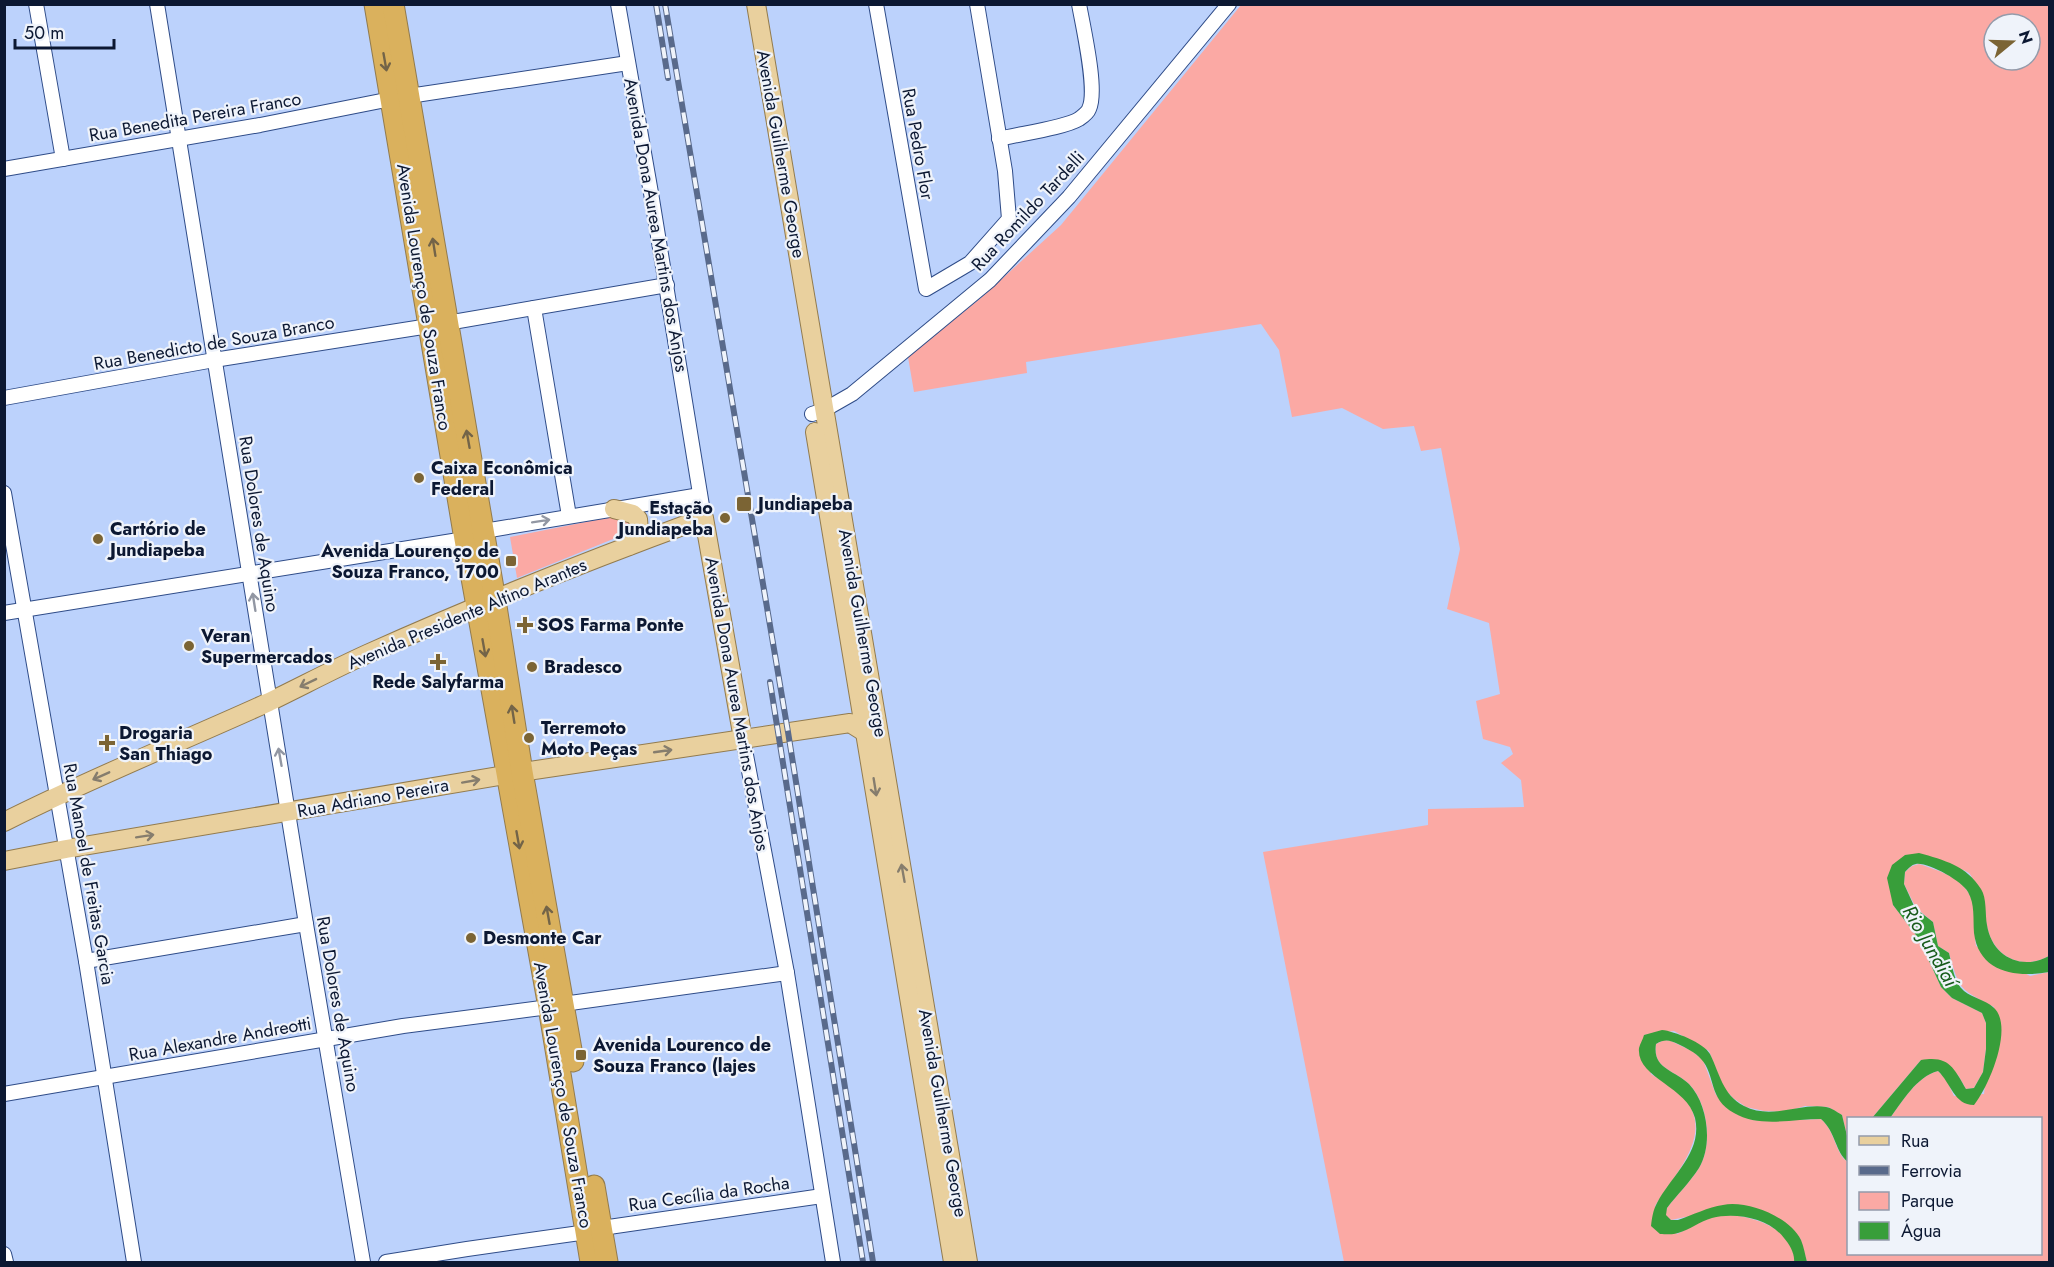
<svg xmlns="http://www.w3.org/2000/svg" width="2054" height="1267" viewBox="0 0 2054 1267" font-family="Jost,sans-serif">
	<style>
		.green { fill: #fba9a4; fill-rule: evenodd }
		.water { fill: #389e3a }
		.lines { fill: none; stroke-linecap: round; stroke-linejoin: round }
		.minor-casing { stroke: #2f4c88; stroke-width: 16 }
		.major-casing { stroke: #927b4e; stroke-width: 20 }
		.highway-casing { stroke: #927b4e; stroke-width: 23 }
		.minor { stroke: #fff; stroke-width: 14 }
		.major { stroke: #e9d09e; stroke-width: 18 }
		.highway { stroke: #dab15d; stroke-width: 21 }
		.rail-casing { stroke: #596a8b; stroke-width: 6 }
		.rail { stroke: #eff3fa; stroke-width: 4; stroke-dasharray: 11; stroke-linecap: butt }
		.oneway { stroke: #736448 }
		.oneway2 { stroke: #9297a3 }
		.oneway3 { stroke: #867d6d }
		.poi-dot { fill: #7b6434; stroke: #eff3fa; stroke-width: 2 }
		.labels { text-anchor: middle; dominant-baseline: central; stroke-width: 4.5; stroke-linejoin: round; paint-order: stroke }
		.street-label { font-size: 18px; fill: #0c1832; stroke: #eff3fa }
		.poi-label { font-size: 18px; font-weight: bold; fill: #0c1832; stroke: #eff3fa; text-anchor: start }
		.water-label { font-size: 20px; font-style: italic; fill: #175b1a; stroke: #eff3fa }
	</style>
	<rect width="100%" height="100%" fill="#bcd2fc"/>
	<g class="green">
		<path d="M1241,5H2049V956C2022,971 1993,957 1987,926C1983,905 1988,897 1973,879C1971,876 1970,873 1967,872C1959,866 1917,858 1905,855L1893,905L1919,939L1941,987L1952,998L1982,1013L1986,1023V1049L1983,1072L1974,1088L1966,1089L1958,1075L1921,1060L1872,1118H1848V1140L1842,1115L1828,1107L1805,1106L1785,1112L1764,1111L1746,1107L1733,1098L1723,1087L1709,1051L1674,1031L1644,1035L1651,1074C1660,1080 1671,1085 1678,1092C1720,1129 1676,1172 1655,1206L1677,1234C1692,1227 1707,1216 1724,1215C1750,1214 1798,1230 1794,1262H1344L1263,852L1428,825V809L1524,807L1521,780L1501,763L1513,754L1510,747L1483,739L1476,701L1500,694L1489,623L1447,609L1460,549L1441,448L1421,451L1414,426L1383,429L1342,408L1292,417L1279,350L1261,324L1026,362L1027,373L914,392L908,357L982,297L1061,225ZM1994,24H2030V60H1994Z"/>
		<path d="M611,517L628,520L631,526L629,531L623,535L517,578L510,537Z"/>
		<path d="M1919,864C1940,871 1968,879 1973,904C1976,917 1974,932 1976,946L2030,976L2049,972V1262H1807L1800,1238L1743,1205L1671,1220L1665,1215L1667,1208C1677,1195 1690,1182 1699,1168C1713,1145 1708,1103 1689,1084C1675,1070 1652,1069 1656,1044L1664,1040L1671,1041L1692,1051L1703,1060L1716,1095L1752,1120L1775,1121L1821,1119C1836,1132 1835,1154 1848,1162V1254H2040V1118H1890C1903,1101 1916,1077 1938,1071L1946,1079L1954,1096L1984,1094L1994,1007C1959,988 1960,991 1949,953L1938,946L1933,922L1916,908L1904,884L1905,872L1912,866Z"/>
	</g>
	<g class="water">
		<path d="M1919,853C1944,860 1967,866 1981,889C1987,898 1985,915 1987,925C1992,957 2022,971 2049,956V972C2017,978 1979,973 1974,933C1973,919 1975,904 1968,892C1962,881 1928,862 1916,864C1911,865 1909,868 1905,872L1904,884L1915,908L1933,922L1938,946L1949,953C1952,965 1954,983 1964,991C1973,998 1985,1000 1993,1007C2015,1025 1989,1087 1974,1105C1954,1105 1951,1083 1938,1071C1916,1077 1903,1101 1890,1118H1872L1921,1060C1949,1055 1954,1068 1966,1089L1974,1088L1983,1072L1986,1049V1023L1982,1013L1952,998L1941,987L1919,939L1893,905L1887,878L1892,865L1905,855Z"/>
		<path d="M1662,1030C1674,1031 1704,1043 1710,1054C1720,1074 1722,1094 1744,1106C1771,1120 1799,1103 1826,1107C1832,1108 1837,1112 1842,1115L1848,1140V1162C1835,1152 1836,1132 1821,1119C1793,1119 1759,1128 1734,1113C1708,1099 1716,1075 1701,1059C1695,1052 1686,1048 1678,1044C1669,1040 1665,1039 1656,1044C1652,1069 1675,1070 1689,1084C1708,1104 1713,1145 1699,1168C1690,1182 1677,1195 1667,1208L1666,1215L1671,1220H1678C1693,1215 1708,1207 1723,1205C1747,1200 1790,1217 1801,1240C1804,1247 1805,1255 1807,1262H1794C1795,1254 1790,1245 1784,1238C1769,1218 1735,1212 1712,1218C1700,1221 1690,1230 1678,1233C1673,1235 1665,1234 1660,1234L1651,1226C1652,1218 1653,1210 1657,1203C1671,1176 1703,1152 1695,1118C1687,1086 1636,1078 1639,1048C1640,1044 1643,1039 1644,1035Z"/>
	</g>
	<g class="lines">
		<defs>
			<g id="minor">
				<path d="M36,4L63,159"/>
				<path d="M157,4L306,924L363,1262"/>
				<path d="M618,4L651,193L704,518"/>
				<path d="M876,4L926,289L970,263L1009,219L1005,171L977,4"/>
				<path d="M409,96L628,63"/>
				<path d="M999,139C1018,134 1064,128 1079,119C1082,117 1088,112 1089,109C1098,91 1083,27 1079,4"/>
				<path d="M4,169L260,125L391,99"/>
				<path d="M534,308L569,516"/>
				<path d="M447,323L667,285"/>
				<path d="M4,398L214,360L429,326"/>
				<path d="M812,414L824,410L852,394L990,280L1069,197L1229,4"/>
				<path d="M4,493L86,961L134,1262"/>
				<path d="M484,531L700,495"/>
				<path d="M4,613L465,539"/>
				<path d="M743,739L787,973L833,1262"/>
				<path d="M86,961L306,924"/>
				<path d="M563,1004L787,973"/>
				<path d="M4,1094L403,1026L549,1007"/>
				<path d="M602,1228L822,1196"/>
				<path d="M4,1254L6,1262"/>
				<path d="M386,1262L467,1249L587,1232"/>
			</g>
			<g id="major">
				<path d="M756,4L968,1262"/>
				<path d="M815,432L953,1262"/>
				<path d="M614,509L633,514L638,519L639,531L629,546"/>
				<path d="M4,822C91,778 181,742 269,702C302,686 334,669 367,654C476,605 592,559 704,518L743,739"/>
				<path d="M4,861L66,849L522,772L850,723L866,733"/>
			</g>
			<g id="highway">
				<path d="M375,4L465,539L549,1007L591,1262"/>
				<path d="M393,4L495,600L522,772L573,1061"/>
				<path d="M594,1186L607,1262"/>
			</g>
		</defs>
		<use href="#minor" class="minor-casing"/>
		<use href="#major" class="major-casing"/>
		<use href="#highway" class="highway-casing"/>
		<use href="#minor" class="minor"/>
		<use href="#major" class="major"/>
		<use href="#highway" class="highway"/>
		<defs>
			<g id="rail">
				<path d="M656,4L668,78"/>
				<path d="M665,4L788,732L873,1262"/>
				<path d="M770,682L863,1262"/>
			</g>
		</defs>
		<use href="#rail" class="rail-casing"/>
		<use href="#rail" class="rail"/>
	</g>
	<defs><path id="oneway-shaft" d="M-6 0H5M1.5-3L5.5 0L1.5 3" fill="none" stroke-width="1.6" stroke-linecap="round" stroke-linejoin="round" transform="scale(1.5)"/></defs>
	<g class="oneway">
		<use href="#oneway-shaft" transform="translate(385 62) rotate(80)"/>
		<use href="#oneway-shaft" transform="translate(434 247) rotate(-99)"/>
		<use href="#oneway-shaft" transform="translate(468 439) rotate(-100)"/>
		<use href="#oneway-shaft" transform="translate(484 648) rotate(80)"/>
		<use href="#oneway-shaft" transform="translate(513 714) rotate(-99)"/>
		<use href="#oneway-shaft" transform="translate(518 840) rotate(80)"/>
		<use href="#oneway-shaft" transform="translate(548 915) rotate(-100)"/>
	</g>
	<g class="oneway2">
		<use href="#oneway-shaft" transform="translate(541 521) rotate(-9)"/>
		<use href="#oneway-shaft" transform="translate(254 602) rotate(-99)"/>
		<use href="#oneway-shaft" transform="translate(280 757) rotate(-100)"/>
	</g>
	<g class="oneway3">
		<use href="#oneway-shaft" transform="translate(308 683) rotate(154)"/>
		<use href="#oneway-shaft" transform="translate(663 751) rotate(-8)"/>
		<use href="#oneway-shaft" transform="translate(101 776) rotate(156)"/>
		<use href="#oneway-shaft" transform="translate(471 781) rotate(-10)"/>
		<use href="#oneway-shaft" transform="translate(875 787) rotate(81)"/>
		<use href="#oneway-shaft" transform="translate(145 836) rotate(-9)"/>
		<use href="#oneway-shaft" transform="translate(903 873) rotate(-100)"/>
	</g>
	<g class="poi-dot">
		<circle cx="419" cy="478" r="6"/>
		<rect x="736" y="496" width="16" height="16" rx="3"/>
		<circle cx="725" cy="518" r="6"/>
		<circle cx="98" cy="539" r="6"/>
		<rect x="505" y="555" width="12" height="12" rx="3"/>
		<path d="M522 616h6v6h6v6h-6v6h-6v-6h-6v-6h6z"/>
		<circle cx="189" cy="646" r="6"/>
		<path d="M435 653h6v6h6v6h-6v6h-6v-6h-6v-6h6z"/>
		<circle cx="532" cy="667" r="6"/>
		<circle cx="529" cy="738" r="6"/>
		<path d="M104 734h6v6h6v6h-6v6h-6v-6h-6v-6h6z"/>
		<circle cx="471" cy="938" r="6"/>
		<rect x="575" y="1049" width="12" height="12" rx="3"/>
	</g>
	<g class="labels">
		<g class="street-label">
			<text transform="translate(195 117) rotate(-10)">Rua Benedita Pereira Franco</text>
			<text transform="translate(918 144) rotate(80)">Rua Pedro Flor</text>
			<text transform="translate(781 154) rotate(80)">Avenida Guilherme George</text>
			<text transform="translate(1028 211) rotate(-47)">Rua Romildo Tardelli</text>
			<text transform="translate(656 225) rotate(80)">Avenida Dona Aurea Martins dos Anjos</text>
			<text transform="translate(424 297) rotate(81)">Avenida Lourenço de Souza Franco</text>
			<text transform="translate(214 343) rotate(-10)">Rua Benedicto de Souza Branco</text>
			<text transform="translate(259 524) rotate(81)">Rua Dolores de Aquino</text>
			<text transform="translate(467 614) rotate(-23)">Avenida Presidente Altino Arantes</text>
			<text transform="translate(863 633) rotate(80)">Avenida Guilherme George</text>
			<text transform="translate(737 704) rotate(80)">Avenida Dona Aurea Martins dos Anjos</text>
			<text transform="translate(373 798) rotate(-10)">Rua Adriano Pereira</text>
			<text transform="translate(89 874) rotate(80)">Rua Manoel de Freitas Garcia</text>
			<text transform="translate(338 1004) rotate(80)">Rua Dolores de Aquino</text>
			<text transform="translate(220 1039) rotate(-10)">Rua Alexandre Andreotti</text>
			<text transform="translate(563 1095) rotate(80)">Avenida Lourenço de Souza Franco</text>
			<text transform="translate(943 1113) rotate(80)">Avenida Guilherme George</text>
			<text transform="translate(709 1194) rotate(-8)">Rua Cecília da Rocha</text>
		</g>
		<g class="poi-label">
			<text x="431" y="468">Caixa Econômica<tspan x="431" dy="21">Federal</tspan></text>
			<text x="758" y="504">Jundiapeba</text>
			<text x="713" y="508" text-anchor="end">Estação<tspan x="713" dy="21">Jundiapeba</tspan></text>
			<text x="110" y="529">Cartório de<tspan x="110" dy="21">Jundiapeba</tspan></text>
			<text x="499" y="551" text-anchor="end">Avenida Lourenço de<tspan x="499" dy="21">Souza Franco, 1700</tspan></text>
			<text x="537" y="625">SOS Farma Ponte</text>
			<text x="201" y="636">Veran<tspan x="201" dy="21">Supermercados</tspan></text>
			<text x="544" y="667">Bradesco</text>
			<text x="438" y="682" text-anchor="middle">Rede Salyfarma</text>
			<text x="541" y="728">Terremoto<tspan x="541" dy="21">Moto Peças</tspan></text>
			<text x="119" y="733">Drogaria<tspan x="119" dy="21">San Thiago</tspan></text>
			<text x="483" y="938">Desmonte Car</text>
			<text x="593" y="1045">Avenida Lourenco de<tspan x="593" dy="21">Souza Franco (lajes</tspan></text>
		</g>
		<g class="water-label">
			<text transform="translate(1930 946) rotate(60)">Rio Jundiaí</text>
		</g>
	</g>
	<rect width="2054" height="1267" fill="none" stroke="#0c1832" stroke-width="12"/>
	<rect x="1847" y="1117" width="195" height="138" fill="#eff3fa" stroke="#949baa" stroke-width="1.5"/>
	<rect x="1859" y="1136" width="30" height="9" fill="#e9d09e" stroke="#949baa" stroke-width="1.5"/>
	<text x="1901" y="1147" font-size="18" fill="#0c1832">Rua</text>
	<rect x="1859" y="1166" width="30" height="9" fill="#596a8b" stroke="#949baa" stroke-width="1.5"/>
	<text x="1901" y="1177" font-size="18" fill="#0c1832">Ferrovia</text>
	<rect x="1859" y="1192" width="30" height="18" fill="#fba9a4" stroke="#949baa" stroke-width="1.5"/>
	<text x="1901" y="1207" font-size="18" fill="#0c1832">Parque</text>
	<rect x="1859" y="1222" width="30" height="18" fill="#389e3a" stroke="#949baa" stroke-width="1.5"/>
	<text x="1901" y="1237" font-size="18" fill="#0c1832">Água</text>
	<g transform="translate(2012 42) rotate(71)"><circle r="28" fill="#eff3fa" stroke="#949baa" stroke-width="1.5"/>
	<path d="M0-4.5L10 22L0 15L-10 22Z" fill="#7b6434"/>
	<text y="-9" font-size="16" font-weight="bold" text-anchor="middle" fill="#0c1832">N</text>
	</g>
	<path d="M15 39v9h99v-9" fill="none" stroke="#0c1832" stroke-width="3"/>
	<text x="24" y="39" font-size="18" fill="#0c1832" stroke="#eff3fa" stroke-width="4.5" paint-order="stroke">50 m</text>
</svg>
